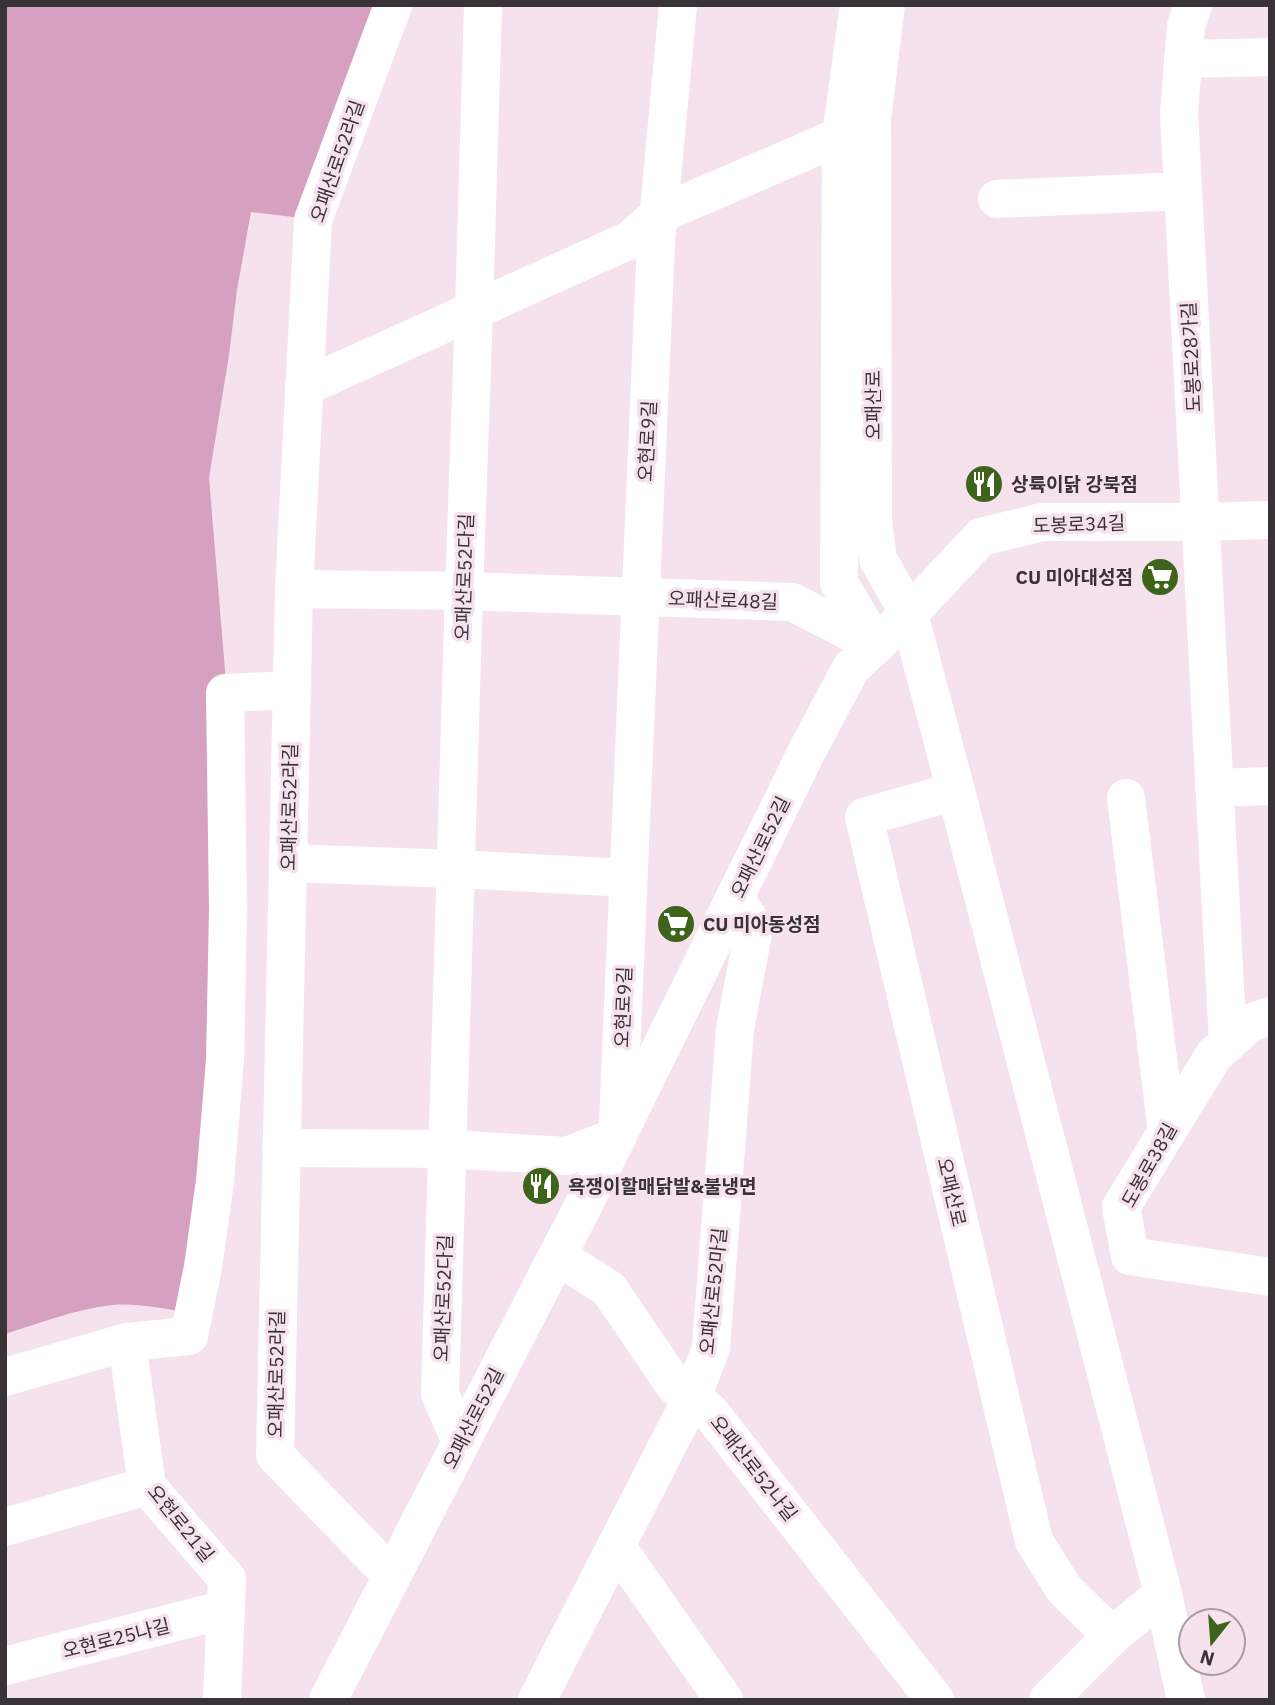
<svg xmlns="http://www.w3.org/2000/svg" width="1275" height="1705" viewBox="0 0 1275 1705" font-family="'IBM Plex Sans','Noto Sans KR',sans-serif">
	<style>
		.forest { fill: #d6a0c0 }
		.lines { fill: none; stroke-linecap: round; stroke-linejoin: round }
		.minor { stroke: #fff; stroke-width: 38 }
		.labels { text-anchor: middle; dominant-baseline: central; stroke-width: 7; stroke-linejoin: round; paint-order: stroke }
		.street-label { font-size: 19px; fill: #393236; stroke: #f5e2ed }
		.poi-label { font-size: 19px; font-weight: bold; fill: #393236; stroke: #f5e2ed; text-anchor: start }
	</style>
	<rect width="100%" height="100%" fill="#f5e2ed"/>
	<path class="forest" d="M5,5H380L301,218L251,212L237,290L229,355L209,478L227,694L226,988L184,1312C160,1308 136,1303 112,1305C76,1309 40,1323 5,1334Z"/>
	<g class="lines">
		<g class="minor">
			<path d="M859,5L841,136L839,583L876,645"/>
			<path d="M886,5L872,119L873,522L878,559L909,614L956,791L1163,1594L1186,1700"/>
			<path d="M1193,5L1186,26L1179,113L1228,1043"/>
			<path d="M1183,59L1270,57"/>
			<path d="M997,199L1182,191"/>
			<path d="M304,387L630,240L658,215L841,136"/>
			<path d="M294,589L464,591L792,602L876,645"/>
			<path d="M1214,788L1270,786"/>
			<path d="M956,791L864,817L1034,1541L1064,1589L1112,1636"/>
			<path d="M1126,798L1167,1132"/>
			<path d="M288,863L456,869L628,878"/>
			<path d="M1270,1016L1250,1023L1214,1055L1121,1207L1130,1256L1270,1277"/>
			<path d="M618,1123L656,242L678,5"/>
			<path d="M281,1148L448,1149L567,1156L618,1136"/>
			<path d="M557,1256L609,1289L675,1386L710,1412L935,1700"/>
			<path d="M127,1342L147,1486L227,1579L222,1700"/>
			<path d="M5,1377L127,1342L189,1336L203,1267L215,1181L225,1060L228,910L225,693L292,690"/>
			<path d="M461,1442L440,1394L464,591L474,310L483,5"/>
			<path d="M5,1527L147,1486"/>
			<path d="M616,1546L724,1700"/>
			<path d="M392,1576L275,1455L294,589L313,220L393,5"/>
			<path d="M5,1666L226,1609"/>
			<path d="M328,1700L584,1204L807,751L851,668L909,614L981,537L1042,522H1200L1270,520"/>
			<path d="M537,1700L692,1398L711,1348L735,1029L754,928L735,897"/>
			<path d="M1048,1700L1112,1636L1163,1594"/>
		</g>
	</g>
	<defs>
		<symbol id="restaurant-disc" viewBox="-11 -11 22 22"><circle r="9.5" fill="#3e631b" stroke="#f5e2ed"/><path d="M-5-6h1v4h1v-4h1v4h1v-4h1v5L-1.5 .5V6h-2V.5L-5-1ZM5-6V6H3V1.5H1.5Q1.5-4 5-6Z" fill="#fff"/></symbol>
		<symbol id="supermarket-disc" viewBox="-11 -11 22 22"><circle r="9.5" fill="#3e631b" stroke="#f5e2ed"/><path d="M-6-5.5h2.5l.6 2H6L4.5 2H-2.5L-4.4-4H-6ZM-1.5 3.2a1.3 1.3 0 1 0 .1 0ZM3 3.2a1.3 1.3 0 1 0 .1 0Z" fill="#fff"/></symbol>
	</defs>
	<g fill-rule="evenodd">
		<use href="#restaurant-disc" x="962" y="462" width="44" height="44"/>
		<use href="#supermarket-disc" x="1138" y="555" width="44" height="44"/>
		<use href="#supermarket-disc" x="654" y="902" width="44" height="44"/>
		<use href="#restaurant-disc" x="519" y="1164" width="44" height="44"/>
	</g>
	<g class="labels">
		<g class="street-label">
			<text transform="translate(337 161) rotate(-71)">오패산로52라길</text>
			<text transform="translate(1191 357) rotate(-93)">도봉로28가길</text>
			<text transform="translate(873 405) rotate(-90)">오패산로</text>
			<text transform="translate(647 441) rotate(-87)">오현로9길</text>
			<text transform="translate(1079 524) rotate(-2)">도봉로34길</text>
			<text transform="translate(464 577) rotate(-88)">오패산로52다길</text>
			<text transform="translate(723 600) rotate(2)">오패산로48길</text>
			<text transform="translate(289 807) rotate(-89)">오패산로52라길</text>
			<text transform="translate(760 847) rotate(-64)">오패산로52길</text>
			<text transform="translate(623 1007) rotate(-88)">오현로9길</text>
			<text transform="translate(1149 1165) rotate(-61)">도봉로38길</text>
			<text transform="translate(952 1192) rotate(77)">오패산로</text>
			<text transform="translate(713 1291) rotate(-84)">오패산로52마길</text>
			<text transform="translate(443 1298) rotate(-88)">오패산로52다길</text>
			<text transform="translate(276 1374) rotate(-89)">오패산로52라길</text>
			<text transform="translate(473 1418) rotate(-63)">오패산로52길</text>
			<text transform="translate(754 1468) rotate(52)">오패산로52나길</text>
			<text transform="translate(181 1523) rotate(51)">오현로21길</text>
			<text transform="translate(116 1638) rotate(-14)">오현로25나길</text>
		</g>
		<g class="poi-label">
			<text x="1011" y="484">상륙이닭 강북점</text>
			<text x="1133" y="577" text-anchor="end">CU 미아대성점</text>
			<text x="703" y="924">CU 미아동성점</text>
			<text x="568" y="1186">욕쟁이할매닭발&amp;불냉면</text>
		</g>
	</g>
	<rect width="1275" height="1705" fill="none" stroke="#393236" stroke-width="14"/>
	<g transform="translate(1212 1642) rotate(197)"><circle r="33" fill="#f5e2ed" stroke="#aa9ca4" stroke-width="2"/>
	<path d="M0-5L12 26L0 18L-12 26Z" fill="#3e631b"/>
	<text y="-10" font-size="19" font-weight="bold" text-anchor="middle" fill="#393236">N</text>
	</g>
</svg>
